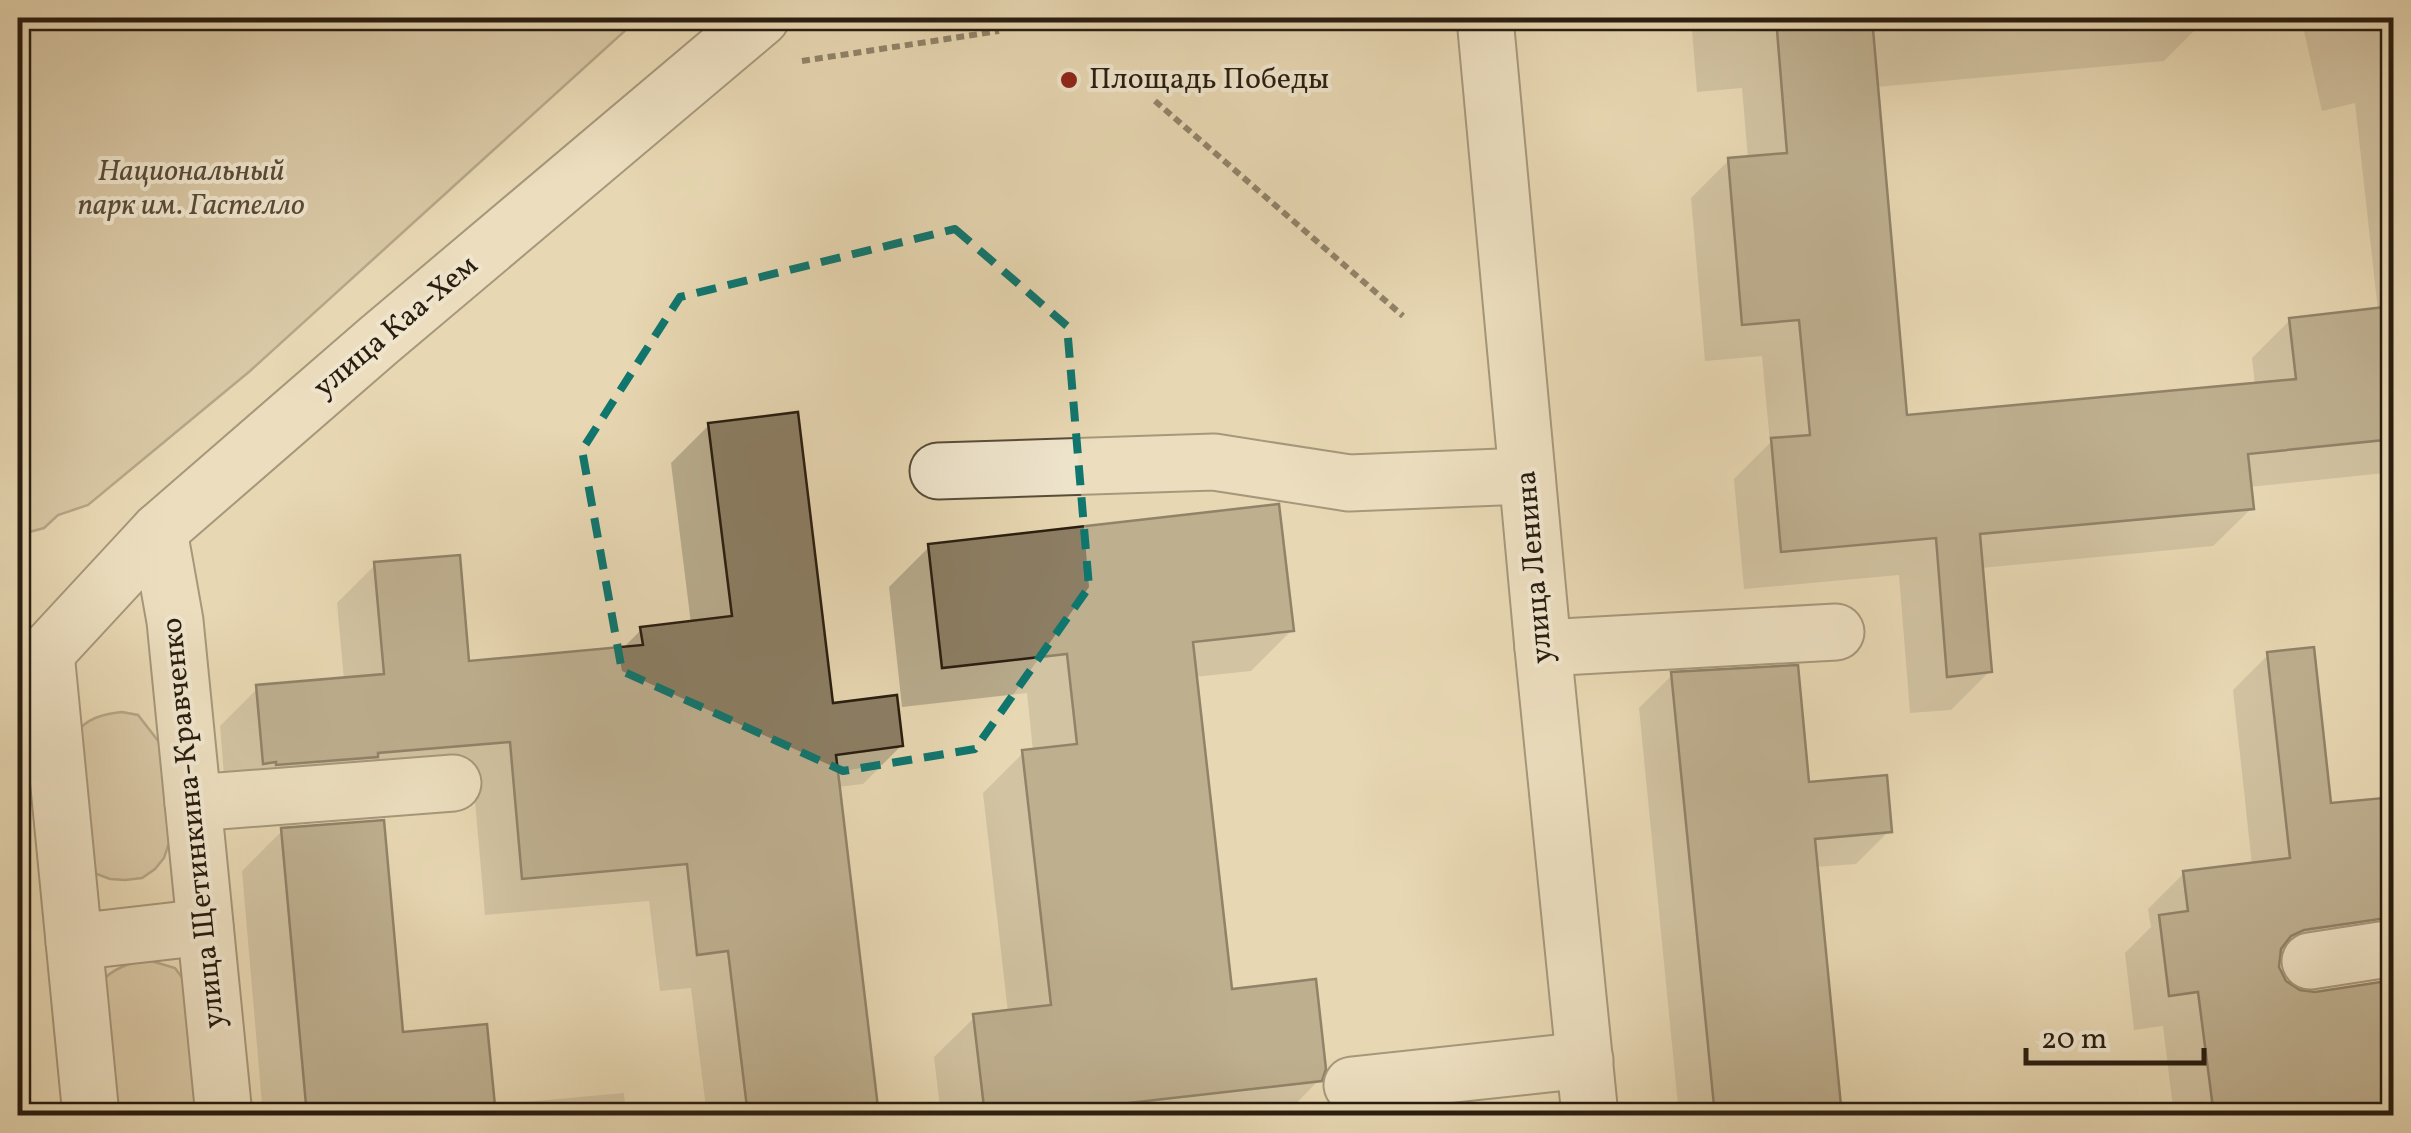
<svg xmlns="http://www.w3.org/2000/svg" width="2411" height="1133" viewBox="0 0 2411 1133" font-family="Vollkorn,serif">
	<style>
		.green { fill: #c7b796; stroke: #786a53; stroke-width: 2.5 }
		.shadow { fill: #0003; fill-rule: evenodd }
		.building { fill: #8c7e64; stroke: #291d10; stroke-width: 2.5 }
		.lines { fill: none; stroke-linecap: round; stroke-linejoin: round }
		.minor-casing { stroke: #584c38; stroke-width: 59 }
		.path { stroke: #291d10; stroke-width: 6; stroke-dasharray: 8 5; stroke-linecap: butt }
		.minor { stroke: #efe5cd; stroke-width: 55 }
		.marked { fill: none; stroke: #0f766e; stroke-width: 8; stroke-dasharray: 20 12; stroke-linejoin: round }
		.poi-dot { fill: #8f2418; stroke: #efe5cd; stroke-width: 4 }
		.labels { text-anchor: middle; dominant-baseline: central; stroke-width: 8; stroke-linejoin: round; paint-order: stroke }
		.poi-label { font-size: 30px; fill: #291d10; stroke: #efe5cd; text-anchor: start }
		.park-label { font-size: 30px; font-style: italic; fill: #584b38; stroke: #efe5cd }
		.street-label { font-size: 30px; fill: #291d10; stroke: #efe5cd }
	</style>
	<rect width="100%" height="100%" fill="#e7d7b2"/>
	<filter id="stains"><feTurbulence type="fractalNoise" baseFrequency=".002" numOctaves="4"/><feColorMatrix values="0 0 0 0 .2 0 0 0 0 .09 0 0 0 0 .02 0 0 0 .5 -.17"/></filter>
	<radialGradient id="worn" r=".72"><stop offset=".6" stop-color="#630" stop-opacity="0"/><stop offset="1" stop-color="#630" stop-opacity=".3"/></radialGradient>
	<g class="green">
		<path d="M18,18H639L250,371L88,505L58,515L44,528L18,535Z"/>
		<path d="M122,712L138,715L159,742L170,840L164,858L155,869L142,878L125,880L110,879L94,873L75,734C87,718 103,714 122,712Z"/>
		<path d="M148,960L175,968L184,980L198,1115H105L100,983C113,968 129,963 148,960Z"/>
	</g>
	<g class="shadow">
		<path d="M1691,18H2202V23L2164,61L1876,87L1905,417L2255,386L2252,358L2290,320L2378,311L2355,103L2322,111L2301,18H2394V472L2249,487L2251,509L2213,546L1981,568L1989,672L1951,710L1910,713L1899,575L1744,589L1734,479L1770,443L1762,356L1705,361L1691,198L1729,160L1748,159L1742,88L1697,92Z"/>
		<path d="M709,425L831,706L901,746L863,784L837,787L876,1116H707L691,988L660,991L649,901L485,915L473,779L226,800L220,726L258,688L344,680L337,603L375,565L467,663L622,649L642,629L691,624L671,463Z"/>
		<path d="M929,547L1292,630L1251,671L1194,677L1229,992L1320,1079L1284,1116H941L934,1057L975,1017L1008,1013L983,793L1024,752L1033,751L1027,693L902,707L889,587Z"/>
		<path d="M2269,654L2329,806L2389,800L2383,742L2394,731V1116H2174L2163,1026L2134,1030L2125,953L2151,927L2148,909L2184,873L2252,865L2233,690ZM2352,952L2384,965L2391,982L2314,994L2297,992L2283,981L2277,963Z"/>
		<path d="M1672,675L1807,785L1889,831L1856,864L1815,867L1839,1116H1679L1639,708Z"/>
		<path d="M283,830L401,1035L492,1105L624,1093L626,1116H263L242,871Z"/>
		<path d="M31,1107L32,1116H18V1108Z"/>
	</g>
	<g class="building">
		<path d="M1776,18H1872L1907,415L2296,379L2289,318L2394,306V439L2248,454L2254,509L1980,534L1992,672L1947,677L1936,538L1781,552L1771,438L1810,435L1799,320L1742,325L1728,158L1787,153Z"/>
		<path d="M798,412L833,703L897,695L903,746L836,755L879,1116H748L728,951L697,955L687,864L522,879L510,742L378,753V757L276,765V762L263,764L256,685L384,674L374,562L460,555L469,661L643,645L640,627L732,616L708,423Z"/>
		<path d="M1279,504L1294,631L1193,642L1232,989L1316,979L1326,1069L1322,1081L1014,1116H985L973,1014L1051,1005L1022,750L1077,744L1067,654L942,668L928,544Z"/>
		<path d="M2314,647L2331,803L2394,797V917L2304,930L2291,936L2281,949L2279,967L2286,981L2300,990L2315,992L2394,980V1116H2214L2198,992L2169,996L2159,915L2188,911L2183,871L2290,858L2267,652Z"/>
		<path d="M1798,665L1809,782L1887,775L1892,832L1815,839L1842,1116H1715L1671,672Z"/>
		<path d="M384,820L403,1032L487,1024L496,1116H307L281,828Z"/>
	</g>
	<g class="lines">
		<defs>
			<g id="minor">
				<path d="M1485,18L1543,648L1590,1116"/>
				<path d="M938,471L1214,462L1349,483L1527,476"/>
				<path d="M159,531L175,621L224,1116"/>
				<path d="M1543,648L1836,632"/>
				<path d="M46,653L159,531L378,341L761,18"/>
				<path d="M46,653L91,1116"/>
				<path d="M193,803L453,783"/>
				<path d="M74,942L205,927"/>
				<path d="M2310,961L2394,948"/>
				<path d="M1352,1085L1585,1060"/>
			</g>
		</defs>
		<use href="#minor" class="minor-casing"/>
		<g class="path">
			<path d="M802,61L999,31"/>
			<path d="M1155,101L1403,316"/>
			<path d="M18,576L23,591"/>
		</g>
		<use href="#minor" class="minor"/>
	</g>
	<path d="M0 0H2411V1133H0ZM955,229L1067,326L1089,587L975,749L843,771L622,671L582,450L680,297Z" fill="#e7d7b2" fill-opacity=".55" fill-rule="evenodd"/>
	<path class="marked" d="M955,229L1067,326L1089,587L975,749L843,771L622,671L582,450L680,297Z"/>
	<circle class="poi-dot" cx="1069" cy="80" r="10"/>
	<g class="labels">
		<g class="poi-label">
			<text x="1089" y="80">Площадь Победы</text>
		</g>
		<g class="park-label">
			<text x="191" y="172">Национальный<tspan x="191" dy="34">парк им. Гастелло</tspan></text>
		</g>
		<g class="street-label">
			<text transform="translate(396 327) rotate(-40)">улица Каа-Хем</text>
			<text transform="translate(1535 567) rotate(-95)">улица Ленина</text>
			<text transform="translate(194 823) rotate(-96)">улица Щетинкина-Кравченко</text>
		</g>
	</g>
	<rect width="2411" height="1133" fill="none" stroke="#e7d7b2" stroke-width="60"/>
	<rect x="20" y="20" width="2371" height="1093" fill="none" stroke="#291d10" stroke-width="5"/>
	<rect x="30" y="30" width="2351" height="1073" fill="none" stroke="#291d10" stroke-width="2.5"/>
	<path d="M2026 1048v15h178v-15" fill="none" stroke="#291d10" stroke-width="5"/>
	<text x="2041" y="1048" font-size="30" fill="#291d10" stroke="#efe5cd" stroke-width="8" paint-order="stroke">20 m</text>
	<rect width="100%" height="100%" filter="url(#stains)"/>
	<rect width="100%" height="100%" fill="url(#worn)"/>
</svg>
